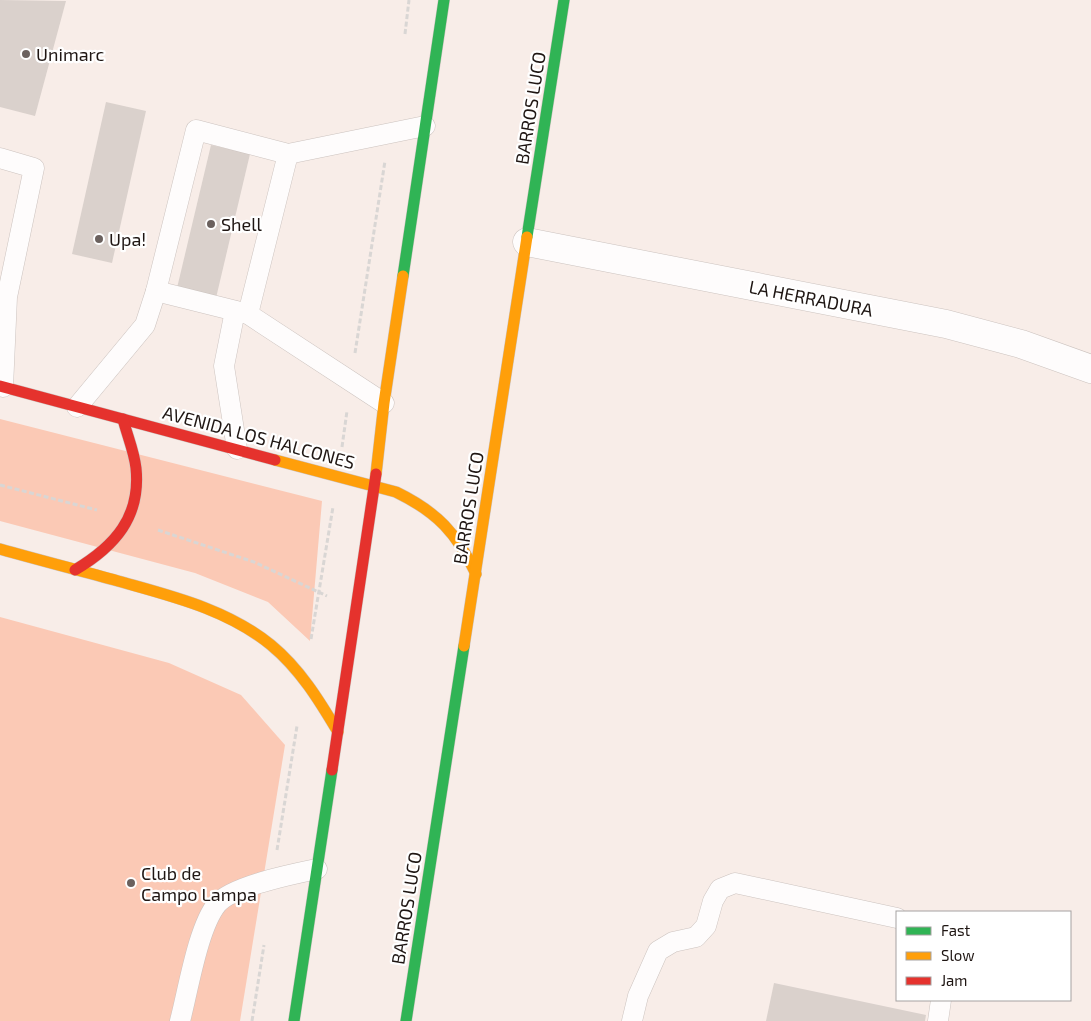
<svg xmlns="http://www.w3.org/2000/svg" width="1091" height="1021" viewBox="0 0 1091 1021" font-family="'Exo 2',sans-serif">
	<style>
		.green { fill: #fbc9b5 }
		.building { fill: #dad1cc }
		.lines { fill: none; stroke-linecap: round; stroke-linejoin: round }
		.lane-casing { stroke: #ccc3bf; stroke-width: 21 }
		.street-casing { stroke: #ccc3bf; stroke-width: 29 }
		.fast-casing { stroke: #ccc3bf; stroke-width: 12 }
		.slow-casing { stroke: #ccc3bf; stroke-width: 12 }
		.jam-casing { stroke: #ccc3bf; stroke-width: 12 }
		.path { stroke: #d9d6d4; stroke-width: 3; stroke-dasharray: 5 2.5; stroke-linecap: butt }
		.lane { stroke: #fefcfc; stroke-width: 20 }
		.street { stroke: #fefcfc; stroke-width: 28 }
		.fast { stroke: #30b455; stroke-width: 11 }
		.slow { stroke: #ff9f0a; stroke-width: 11 }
		.jam { stroke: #e5322d; stroke-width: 11 }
		.poi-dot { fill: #6b615e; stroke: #fff; stroke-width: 2 }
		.labels { text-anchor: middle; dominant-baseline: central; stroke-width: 4.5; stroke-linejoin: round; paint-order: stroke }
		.poi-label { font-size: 18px; fill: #1f1613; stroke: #fff; text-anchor: start }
		.street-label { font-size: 18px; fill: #1f1613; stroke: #fff }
	</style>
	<rect width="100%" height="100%" fill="#f8ede8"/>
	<g class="green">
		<path d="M0,419L322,501L310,641L268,602L195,573L0,521Z"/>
		<path d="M0,617L169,663L241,695L285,745L240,1021H0Z"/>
	</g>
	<g class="building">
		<path d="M0,0L66,1L35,116L0,107Z"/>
		<path d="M106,102L146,111L112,263L72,254Z"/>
		<path d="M211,145L250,154L216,298L177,288Z"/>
		<path d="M774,983L926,1015L925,1021H766Z"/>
	</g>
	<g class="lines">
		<defs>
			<g id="lane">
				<path d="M0,158L34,168L7,297L3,387"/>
				<path d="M235,311L224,366L237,449"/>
				<path d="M248,314L288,154"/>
				<path d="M384,403L248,314L156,291L196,130L288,154L425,126"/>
				<path d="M77,407L145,325L156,291"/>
				<path d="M180,1021C188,991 198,927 217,904C232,886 293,874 317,869"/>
				<path d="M632,1021L638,996L658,951L673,942L696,937L706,926L713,901L720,889L735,883L897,918"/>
				<path d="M938,1021L941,1000"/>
			</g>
			<path id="street" d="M527,242L946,324L1021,344L1091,369"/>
			<g id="fast">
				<path d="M527,237L564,0"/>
				<path d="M403,276L444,0"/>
				<path d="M294,1021L332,770"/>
				<path d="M406,1021L464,646"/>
			</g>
			<g id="slow">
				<path d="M275,460L396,492C437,512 457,533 476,574"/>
				<path d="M376,474L384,403L403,276"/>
				<path d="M0,549C39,560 78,570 118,581C171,596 227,609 271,645C300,669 319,700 338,732"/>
				<path d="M464,646L527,237"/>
			</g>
			<g id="jam">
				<path d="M0,386L275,460"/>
				<path d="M75,570C115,546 141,517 136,468C134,451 127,435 123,419"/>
				<path d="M332,770L376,474"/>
			</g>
		</defs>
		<use href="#lane" class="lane-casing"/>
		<use href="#street" class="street-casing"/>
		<use href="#fast" class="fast-casing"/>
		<use href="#slow" class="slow-casing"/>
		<use href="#jam" class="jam-casing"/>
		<g class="path">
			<path d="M405,34L409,0"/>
			<path d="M355,353L385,161"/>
			<path d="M342,447L347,411"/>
			<path d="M0,485L97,510"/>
			<path d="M158,530L254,562L327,596"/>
			<path d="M311,639L333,507"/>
			<path d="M277,850L297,726"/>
			<path d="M252,1021L264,945"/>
		</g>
		<use href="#lane" class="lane"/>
		<use href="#street" class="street"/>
		<use href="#fast" class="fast"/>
		<use href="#slow" class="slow"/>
		<use href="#jam" class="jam"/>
	</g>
	<g class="poi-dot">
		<circle cx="26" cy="54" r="5"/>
		<circle cx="211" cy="224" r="5"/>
		<circle cx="99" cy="239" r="5"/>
		<circle cx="131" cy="883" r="5"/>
	</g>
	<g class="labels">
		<g class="poi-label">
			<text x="36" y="54">Unimarc</text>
			<text x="221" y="224">Shell</text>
			<text x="109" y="239">Upa!</text>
			<text x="141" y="873">Club de<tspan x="141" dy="21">Campo Lampa</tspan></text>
		</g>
		<g class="street-label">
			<text transform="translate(530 108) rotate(-81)">BARROS LUCO</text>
			<text transform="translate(811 298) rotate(11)">LA HERRADURA</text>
			<text transform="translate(259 437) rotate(15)">AVENIDA LOS HALCONES</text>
			<text transform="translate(468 508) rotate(-81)">BARROS LUCO</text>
			<text transform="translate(406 908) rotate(-81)">BARROS LUCO</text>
		</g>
	</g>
	<rect x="896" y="911" width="175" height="90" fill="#ffffff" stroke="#a5a2a1"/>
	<rect x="906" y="927" width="25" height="8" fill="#30b455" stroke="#a5a2a1"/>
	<text x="941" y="936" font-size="15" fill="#1f1613">Fast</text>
	<rect x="906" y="952" width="25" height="8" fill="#ff9f0a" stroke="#a5a2a1"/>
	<text x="941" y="961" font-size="15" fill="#1f1613">Slow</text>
	<rect x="906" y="977" width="25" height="8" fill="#e5322d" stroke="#a5a2a1"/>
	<text x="941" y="986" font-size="15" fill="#1f1613">Jam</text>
</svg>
